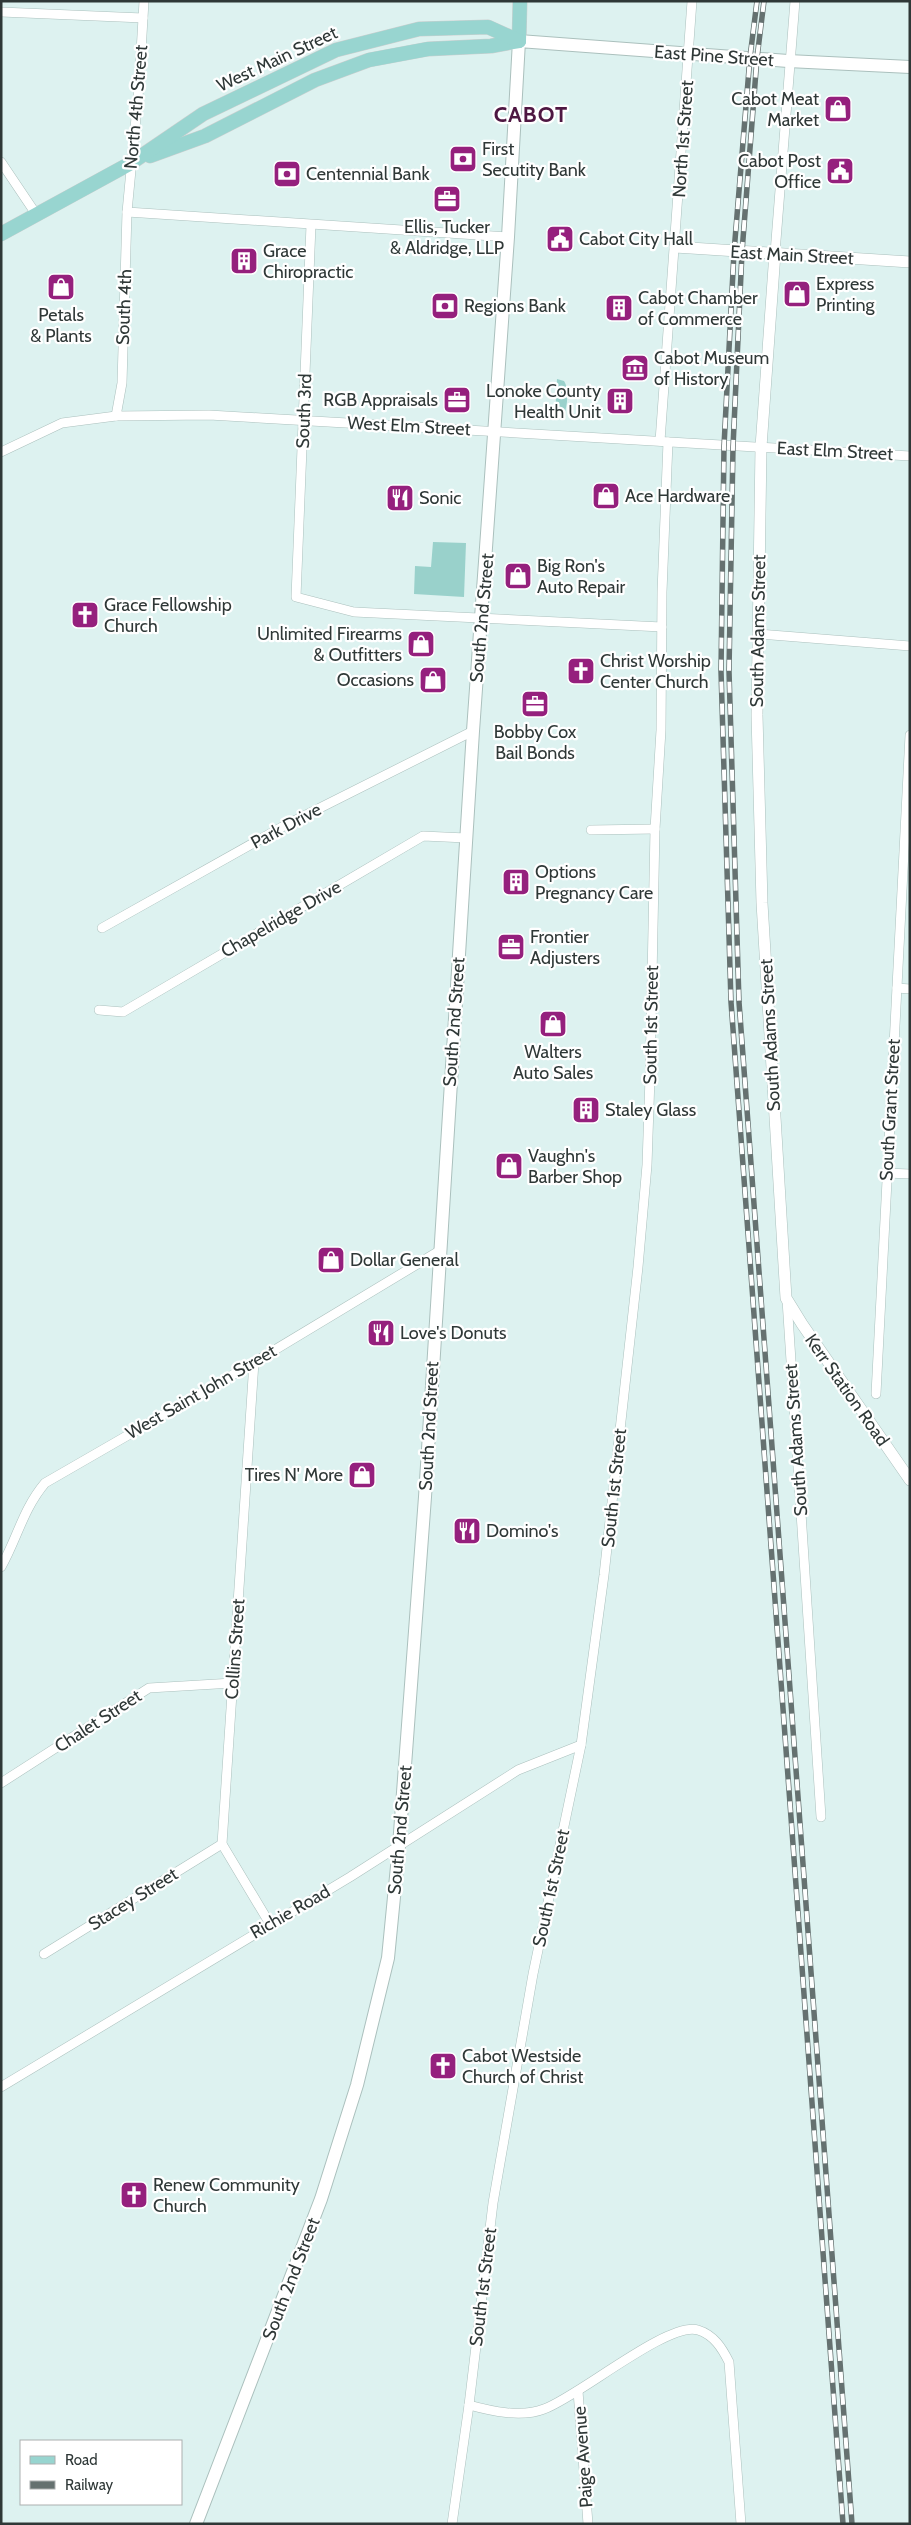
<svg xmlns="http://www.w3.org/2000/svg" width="911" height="2525" viewBox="0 0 911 2525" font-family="Cabin,sans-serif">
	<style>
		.green { fill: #99d1cb }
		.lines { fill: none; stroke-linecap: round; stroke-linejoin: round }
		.minor-casing { stroke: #abc0bd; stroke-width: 10 }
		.tertiary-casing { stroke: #abc0bd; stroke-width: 12 }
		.secondary-casing { stroke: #abc0bd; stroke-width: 14 }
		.primary-casing { stroke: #cdcfcf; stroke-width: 15 }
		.minor { stroke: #fff; stroke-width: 9 }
		.tertiary { stroke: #fff; stroke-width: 11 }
		.secondary { stroke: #fff; stroke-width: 12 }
		.primary { stroke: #98d5d0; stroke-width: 14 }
		.rail-casing { stroke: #657170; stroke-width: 5.5 }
		.rail { stroke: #fff; stroke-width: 4; stroke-dasharray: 11; stroke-linecap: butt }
		.labels { text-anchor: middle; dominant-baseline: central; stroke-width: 4.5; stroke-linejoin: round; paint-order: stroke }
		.street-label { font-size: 18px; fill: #2f3837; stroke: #fff }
		.poi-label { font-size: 18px; fill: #2f3837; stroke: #fff; text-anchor: start }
		.district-label { font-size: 22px; font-weight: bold; letter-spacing: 1px; fill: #4e1742; stroke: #fff }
	</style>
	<rect width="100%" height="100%" fill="#ddf2f0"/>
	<g class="green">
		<path d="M557,379L564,381C569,388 568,410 562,418L555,417Z"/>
		<path d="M433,542L466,543L464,597L414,594L415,566L431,567Z"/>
	</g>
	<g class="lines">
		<defs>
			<g id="minor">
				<path d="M144,1L139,86L127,212L122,383L116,416L209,415L910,456"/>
				<path d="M1,12L143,18"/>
				<path d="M1,162L36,214"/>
				<path d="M127,212L508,237"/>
				<path d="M311,225L296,597L354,612L662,627"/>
				<path d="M775,253L795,1"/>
				<path d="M660,441L692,1"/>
				<path d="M1,452L62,423L116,416"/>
				<path d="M758,634L910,646"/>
				<path d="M591,830L655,829"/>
				<path d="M102,928L282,827L473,731"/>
				<path d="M897,988L910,989"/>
				<path d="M99,1010L123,1012L423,836L466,838"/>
				<path d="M886,1173L910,1174"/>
				<path d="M787,1300L821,1817"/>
				<path d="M254,1362L222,1844L270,1924"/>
				<path d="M876,1394L910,735"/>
				<path d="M1,1567C17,1539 23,1509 45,1483L248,1366L439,1251"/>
				<path d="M1,1783L149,1688L233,1683"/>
				<path d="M44,1954L222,1844"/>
				<path d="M1,2087L350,1877L518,1770L581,1745"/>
				<path d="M578,2391L588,2524"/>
				<path d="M469,2405C491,2411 521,2418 544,2409C578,2397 668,2321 698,2330C714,2335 722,2348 729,2362L741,2524"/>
				<path d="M452,2524L469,2405L493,2203L533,1974L581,1745L604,1575L638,1267L647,1165L650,1077L655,829L661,730L662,592L668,442"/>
			</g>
			<g id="tertiary">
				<path d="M675,247L910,262"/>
				<path d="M775,253L761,447L757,715L762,903L786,1298L802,1324L910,1480"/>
			</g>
			<path id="secondary" d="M196,2524L321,2199L357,2085L388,1958L399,1846L425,1497L473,731L508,237L519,41L788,61L910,67"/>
			<g id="primary">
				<path d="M519,41L520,1"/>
				<path d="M150,156L205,136L315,80L369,60L428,49L491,46L519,41"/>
				<path d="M1,234L131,163L203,114L336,50L419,29L488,27L519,41"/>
			</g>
		</defs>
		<use href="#minor" class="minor-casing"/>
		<use href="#tertiary" class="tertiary-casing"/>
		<use href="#secondary" class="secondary-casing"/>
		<use href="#primary" class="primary-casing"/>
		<use href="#minor" class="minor"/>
		<use href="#tertiary" class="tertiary"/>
		<use href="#secondary" class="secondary"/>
		<use href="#primary" class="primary"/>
		<defs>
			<g id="rail">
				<path d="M757,1L750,57L734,252L724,446L721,671L731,1002L843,2524"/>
				<path d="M764,1L757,58L742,252L733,447L729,671L739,1002L852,2524"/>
			</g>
		</defs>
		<use href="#rail" class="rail-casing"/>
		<use href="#rail" class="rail"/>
	</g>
	<defs>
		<symbol id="shop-square" viewBox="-11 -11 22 22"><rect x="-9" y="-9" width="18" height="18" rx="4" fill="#95207d" stroke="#fff"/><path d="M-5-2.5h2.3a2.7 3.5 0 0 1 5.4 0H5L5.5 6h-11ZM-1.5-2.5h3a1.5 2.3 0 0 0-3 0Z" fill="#fff"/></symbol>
		<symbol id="bank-square" viewBox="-11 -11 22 22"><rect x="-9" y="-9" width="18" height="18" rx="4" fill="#95207d" stroke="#fff"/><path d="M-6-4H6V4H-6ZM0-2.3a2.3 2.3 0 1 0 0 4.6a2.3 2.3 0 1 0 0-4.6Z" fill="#fff"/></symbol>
		<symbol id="civic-square" viewBox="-11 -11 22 22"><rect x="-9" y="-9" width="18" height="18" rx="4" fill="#95207d" stroke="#fff"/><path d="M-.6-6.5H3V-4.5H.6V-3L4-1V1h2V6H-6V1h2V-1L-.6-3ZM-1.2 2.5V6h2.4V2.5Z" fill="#fff"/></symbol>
		<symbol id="office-square" viewBox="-11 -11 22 22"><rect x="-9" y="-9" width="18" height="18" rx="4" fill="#95207d" stroke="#fff"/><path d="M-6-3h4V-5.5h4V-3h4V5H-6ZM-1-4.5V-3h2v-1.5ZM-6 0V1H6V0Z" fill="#fff"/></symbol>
		<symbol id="building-square" viewBox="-11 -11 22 22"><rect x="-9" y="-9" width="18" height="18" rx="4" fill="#95207d" stroke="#fff"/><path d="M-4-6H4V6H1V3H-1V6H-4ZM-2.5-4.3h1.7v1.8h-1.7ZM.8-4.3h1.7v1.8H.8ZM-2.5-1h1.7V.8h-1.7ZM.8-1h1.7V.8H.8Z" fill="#fff"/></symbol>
		<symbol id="museum-square" viewBox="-11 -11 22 22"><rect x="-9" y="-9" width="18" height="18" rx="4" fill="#95207d" stroke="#fff"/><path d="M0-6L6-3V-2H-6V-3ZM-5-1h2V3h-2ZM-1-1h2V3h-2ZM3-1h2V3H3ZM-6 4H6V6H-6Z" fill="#fff"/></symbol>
		<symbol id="restaurant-square" viewBox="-11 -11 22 22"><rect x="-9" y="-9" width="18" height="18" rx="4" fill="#95207d" stroke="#fff"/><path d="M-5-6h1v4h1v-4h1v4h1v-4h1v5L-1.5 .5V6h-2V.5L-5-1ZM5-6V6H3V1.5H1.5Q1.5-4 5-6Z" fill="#fff"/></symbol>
		<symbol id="church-square" viewBox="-11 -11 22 22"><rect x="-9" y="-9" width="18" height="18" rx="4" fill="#95207d" stroke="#fff"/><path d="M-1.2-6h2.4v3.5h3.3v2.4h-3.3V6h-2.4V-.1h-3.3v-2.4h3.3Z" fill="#fff"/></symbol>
	</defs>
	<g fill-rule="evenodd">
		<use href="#shop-square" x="822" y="93" width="32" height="32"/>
		<use href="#bank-square" x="447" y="143" width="32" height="32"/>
		<use href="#civic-square" x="824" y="155" width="32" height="32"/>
		<use href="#bank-square" x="271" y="158" width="32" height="32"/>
		<use href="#office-square" x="431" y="183" width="32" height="32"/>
		<use href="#civic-square" x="544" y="223" width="32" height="32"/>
		<use href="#building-square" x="228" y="245" width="32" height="32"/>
		<use href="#shop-square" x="45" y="271" width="32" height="32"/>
		<use href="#shop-square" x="781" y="278" width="32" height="32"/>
		<use href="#bank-square" x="429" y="290" width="32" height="32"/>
		<use href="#building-square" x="603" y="292" width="32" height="32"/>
		<use href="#museum-square" x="619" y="352" width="32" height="32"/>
		<use href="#office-square" x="441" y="384" width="32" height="32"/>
		<use href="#building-square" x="604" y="385" width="32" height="32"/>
		<use href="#shop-square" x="590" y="480" width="32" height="32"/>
		<use href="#restaurant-square" x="384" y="482" width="32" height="32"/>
		<use href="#shop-square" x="502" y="560" width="32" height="32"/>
		<use href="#church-square" x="69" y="599" width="32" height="32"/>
		<use href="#shop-square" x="405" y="628" width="32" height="32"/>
		<use href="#church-square" x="565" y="655" width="32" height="32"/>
		<use href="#shop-square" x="417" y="664" width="32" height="32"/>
		<use href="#office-square" x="519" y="688" width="32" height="32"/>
		<use href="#building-square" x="500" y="866" width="32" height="32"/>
		<use href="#office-square" x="495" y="931" width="32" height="32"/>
		<use href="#shop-square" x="537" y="1008" width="32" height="32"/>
		<use href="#building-square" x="570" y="1094" width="32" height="32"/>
		<use href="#shop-square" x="493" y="1150" width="32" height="32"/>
		<use href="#shop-square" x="315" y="1244" width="32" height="32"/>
		<use href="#restaurant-square" x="365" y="1317" width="32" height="32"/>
		<use href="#shop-square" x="346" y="1459" width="32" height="32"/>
		<use href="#restaurant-square" x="451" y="1515" width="32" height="32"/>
		<use href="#church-square" x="427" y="2050" width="32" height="32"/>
		<use href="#church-square" x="118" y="2179" width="32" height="32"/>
	</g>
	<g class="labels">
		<g class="street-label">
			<text transform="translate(714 56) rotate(4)">East Pine Street</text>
			<text transform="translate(277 59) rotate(-25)">West Main Street</text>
			<text transform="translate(136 107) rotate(-85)">North 4th Street</text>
			<text transform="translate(683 139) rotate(-86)">North 1st Street</text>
			<text transform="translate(792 255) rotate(3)">East Main Street</text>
			<text transform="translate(124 307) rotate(-88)">South 4th</text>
			<text transform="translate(304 411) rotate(-88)">South 3rd</text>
			<text transform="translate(409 426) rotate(3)">West Elm Street</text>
			<text transform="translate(835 451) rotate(3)">East Elm Street</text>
			<text transform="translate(482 618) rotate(-85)">South 2nd Street</text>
			<text transform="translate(758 631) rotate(-89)">South Adams Street</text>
			<text transform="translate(286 826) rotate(-28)">Park Drive</text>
			<text transform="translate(281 919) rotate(-30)">Chapelridge Drive</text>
			<text transform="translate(454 1022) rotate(-86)">South 2nd Street</text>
			<text transform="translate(651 1025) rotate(-89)">South 1st Street</text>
			<text transform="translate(770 1035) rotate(-93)">South Adams Street</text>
			<text transform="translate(890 1110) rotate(-87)">South Grant Street</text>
			<text transform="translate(847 1390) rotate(55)">Kerr Station Road</text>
			<text transform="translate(201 1392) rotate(-30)">West Saint John Street</text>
			<text transform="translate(429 1426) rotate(-87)">South 2nd Street</text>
			<text transform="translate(796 1440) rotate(-94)">South Adams Street</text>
			<text transform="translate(614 1488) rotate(-84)">South 1st Street</text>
			<text transform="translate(235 1649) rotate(-86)">Collins Street</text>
			<text transform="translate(98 1721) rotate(-33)">Chalet Street</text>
			<text transform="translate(400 1830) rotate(-85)">South 2nd Street</text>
			<text transform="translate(551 1888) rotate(-78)">South 1st Street</text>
			<text transform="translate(133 1899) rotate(-32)">Stacey Street</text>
			<text transform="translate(290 1912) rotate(-30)">Richie Road</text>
			<text transform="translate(291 2279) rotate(-69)">South 2nd Street</text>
			<text transform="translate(483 2287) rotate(-83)">South 1st Street</text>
			<text transform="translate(583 2457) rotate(-94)">Paige Avenue</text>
		</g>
		<g class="poi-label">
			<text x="819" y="99" text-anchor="end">Cabot Meat<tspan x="819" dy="21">Market</tspan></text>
			<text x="482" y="149">First<tspan x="482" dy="21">Secutity Bank</tspan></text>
			<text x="821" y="161" text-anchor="end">Cabot Post<tspan x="821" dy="21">Office</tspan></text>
			<text x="306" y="174">Centennial Bank</text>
			<text x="447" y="227" text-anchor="middle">Ellis, Tucker<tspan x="447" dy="21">&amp; Aldridge, LLP</tspan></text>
			<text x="579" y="239">Cabot City Hall</text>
			<text x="263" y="251">Grace<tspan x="263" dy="21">Chiropractic</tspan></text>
			<text x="816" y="284">Express<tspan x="816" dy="21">Printing</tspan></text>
			<text x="638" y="298">Cabot Chamber<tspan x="638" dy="21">of Commerce</tspan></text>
			<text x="464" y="306">Regions Bank</text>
			<text x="61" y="315" text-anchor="middle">Petals<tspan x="61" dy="21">&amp; Plants</tspan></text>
			<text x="654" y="358">Cabot Museum<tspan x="654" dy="21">of History</tspan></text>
			<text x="601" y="391" text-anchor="end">Lonoke County<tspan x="601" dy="21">Health Unit</tspan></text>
			<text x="438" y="400" text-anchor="end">RGB Appraisals</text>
			<text x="625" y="496">Ace Hardware</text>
			<text x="419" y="498">Sonic</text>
			<text x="537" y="566">Big Ron's<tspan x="537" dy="21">Auto Repair</tspan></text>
			<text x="104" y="605">Grace Fellowship<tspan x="104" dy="21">Church</tspan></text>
			<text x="402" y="634" text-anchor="end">Unlimited Firearms<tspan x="402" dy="21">&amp; Outfitters</tspan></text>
			<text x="600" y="661">Christ Worship<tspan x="600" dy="21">Center Church</tspan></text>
			<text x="414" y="680" text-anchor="end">Occasions</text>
			<text x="535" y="732" text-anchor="middle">Bobby Cox<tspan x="535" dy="21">Bail Bonds</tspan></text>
			<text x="535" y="872">Options<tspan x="535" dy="21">Pregnancy Care</tspan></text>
			<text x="530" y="937">Frontier<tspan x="530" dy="21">Adjusters</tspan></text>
			<text x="553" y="1052" text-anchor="middle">Walters<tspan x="553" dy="21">Auto Sales</tspan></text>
			<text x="605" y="1110">Staley Glass</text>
			<text x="528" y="1156">Vaughn's<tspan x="528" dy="21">Barber Shop</tspan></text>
			<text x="350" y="1260">Dollar General</text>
			<text x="400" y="1333">Love's Donuts</text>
			<text x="343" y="1475" text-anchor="end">Tires N' More</text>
			<text x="486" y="1531">Domino's</text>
			<text x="462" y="2056">Cabot Westside<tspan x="462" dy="21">Church of Christ</tspan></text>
			<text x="153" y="2185">Renew Community<tspan x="153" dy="21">Church</tspan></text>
		</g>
		<g class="district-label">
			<text x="531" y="114">CABOT</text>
		</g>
	</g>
	<rect width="911" height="2525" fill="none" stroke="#2f3837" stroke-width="5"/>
	<rect x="20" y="2440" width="162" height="65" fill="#ffffff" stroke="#acafaf"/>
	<rect x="30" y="2456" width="25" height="8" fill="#98d5d0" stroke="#acafaf"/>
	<text x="65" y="2465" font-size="15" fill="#2f3837">Road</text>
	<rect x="30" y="2481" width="25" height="8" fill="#657170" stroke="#acafaf"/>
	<text x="65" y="2490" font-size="15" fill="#2f3837">Railway</text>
</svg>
